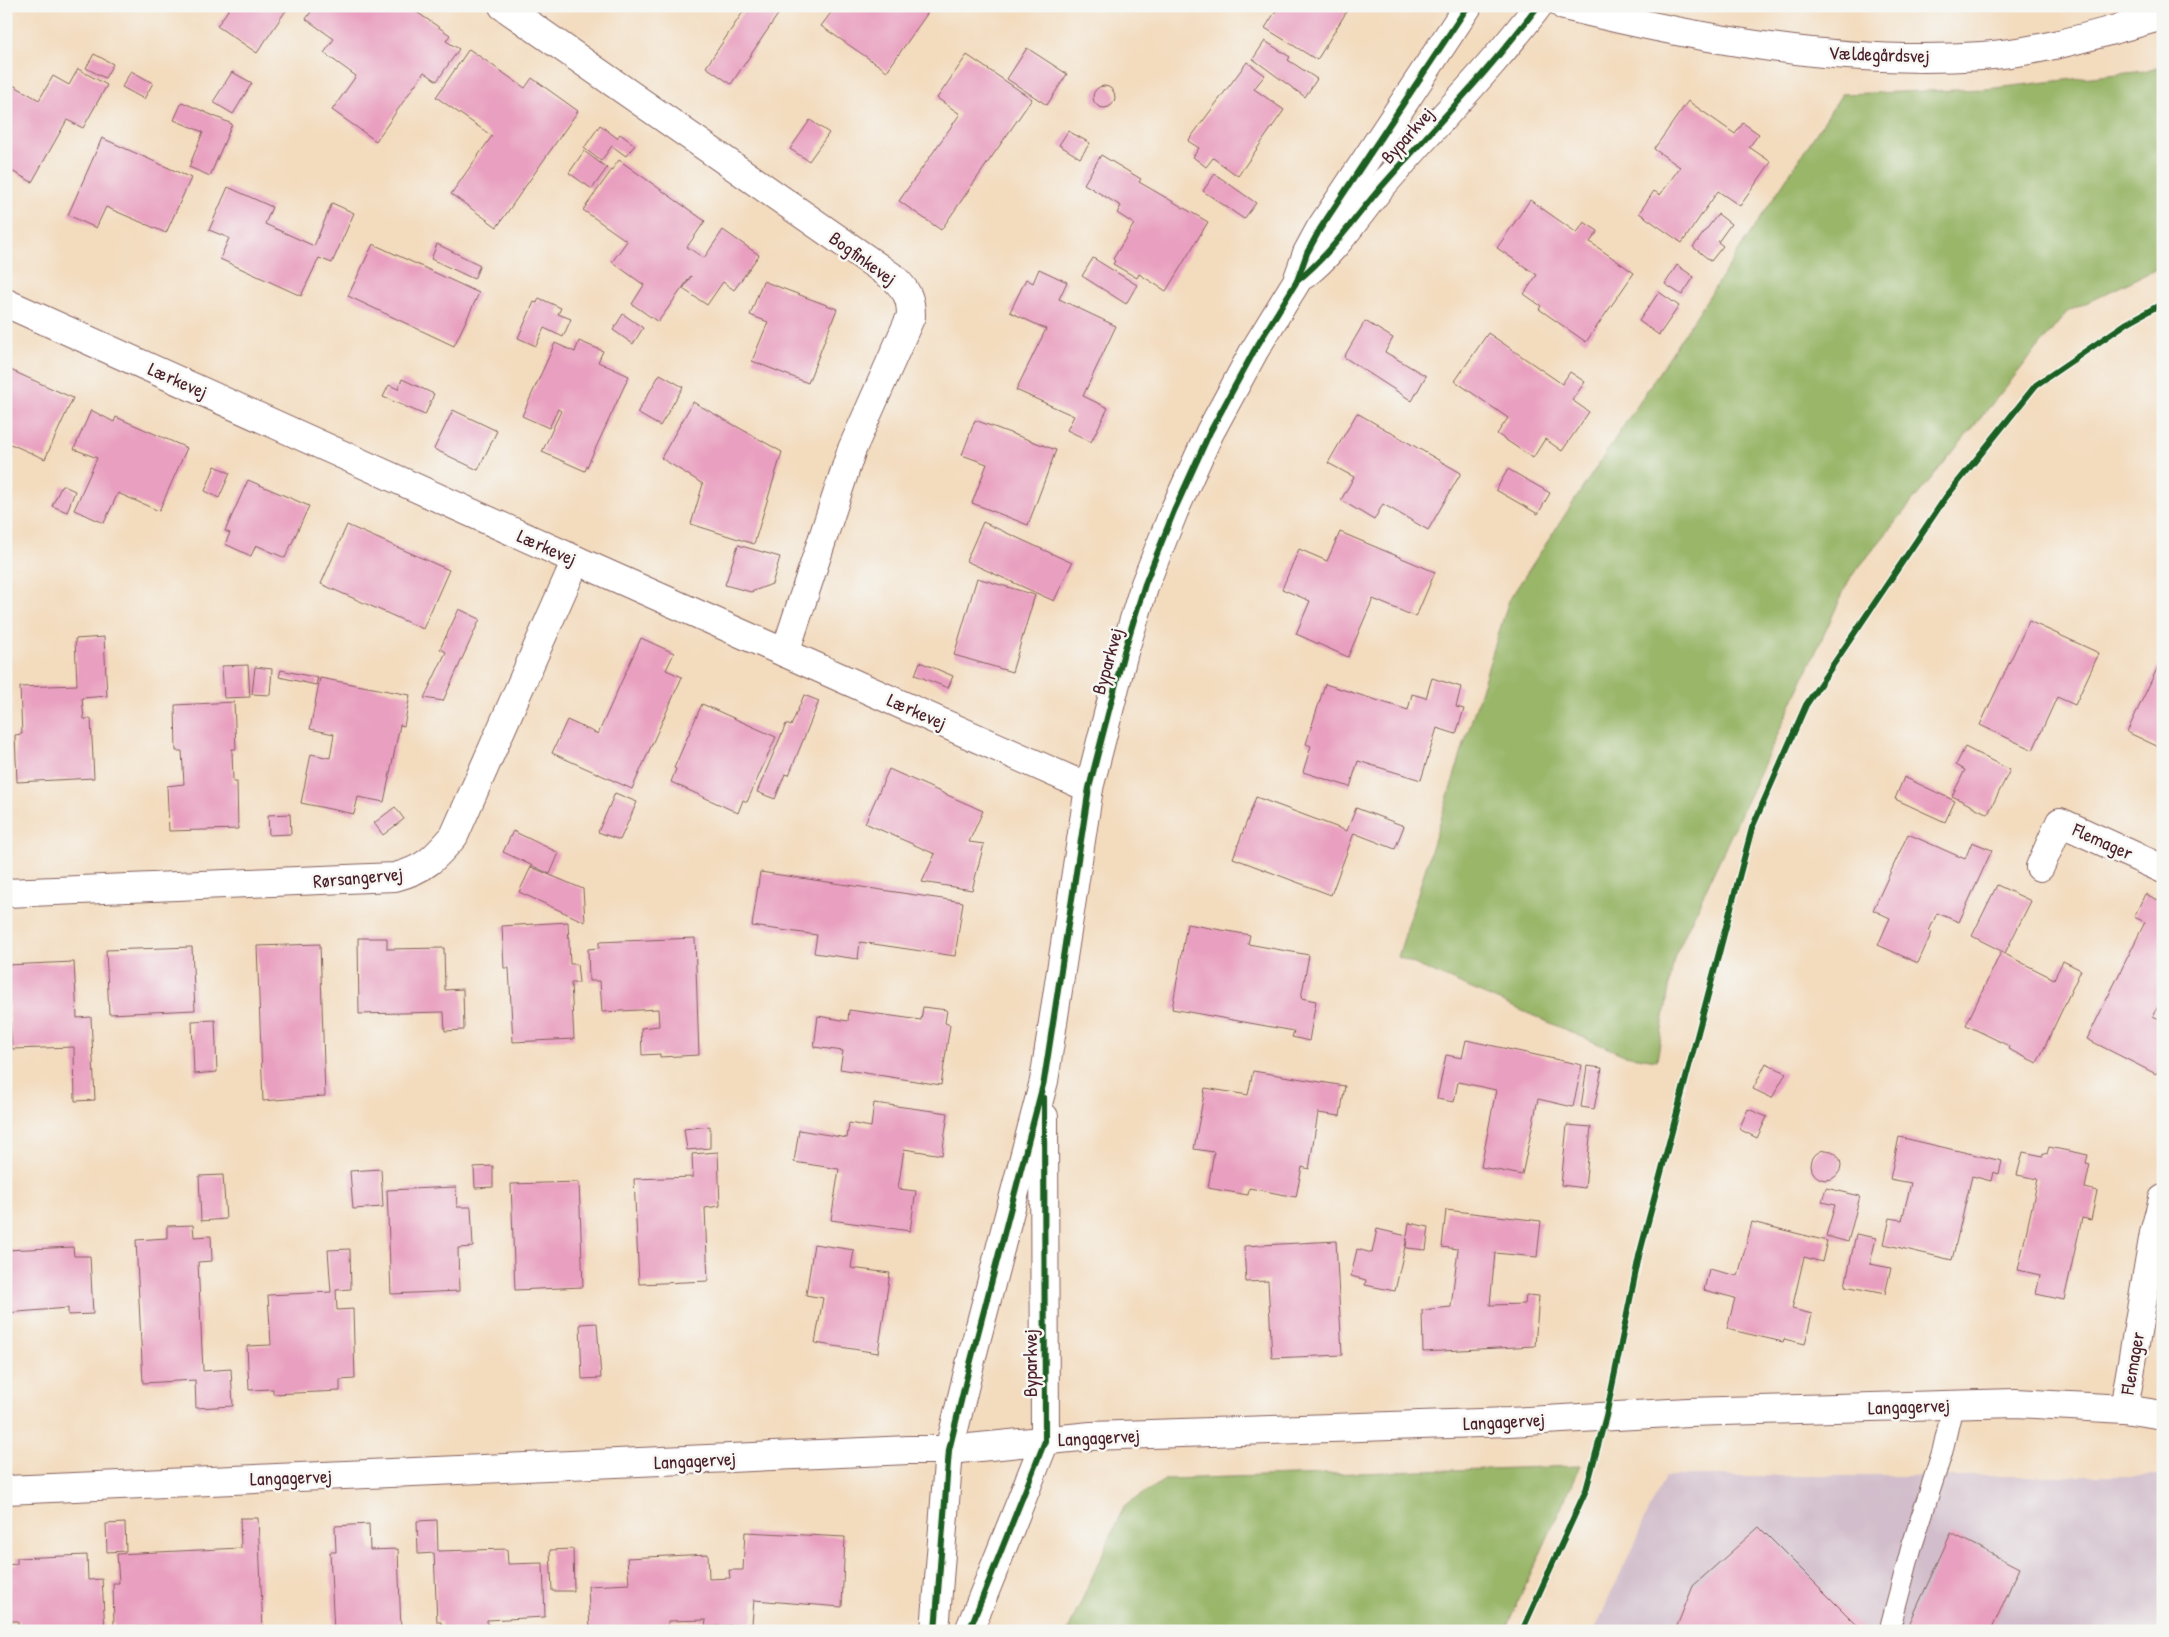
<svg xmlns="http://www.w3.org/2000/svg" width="2169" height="1637" viewBox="0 0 2169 1637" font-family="'Patrick Hand',sans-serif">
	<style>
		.industrial { fill: #d1bdcb }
		.forest { fill: #99b669; stroke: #726a4a }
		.building { fill: #e9a0c0 }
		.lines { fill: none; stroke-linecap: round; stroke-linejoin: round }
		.lane-casing { stroke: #85615e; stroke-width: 22 }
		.street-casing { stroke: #85615e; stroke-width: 30 }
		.secondary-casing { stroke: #85615e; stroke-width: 30 }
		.lane { stroke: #fff; stroke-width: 20 }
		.street { stroke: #fff; stroke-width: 28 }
		.secondary { stroke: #fff; stroke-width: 28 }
		.cycleway-casing { stroke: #f6f6f2; stroke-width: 9 }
		.cycleway { stroke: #1b5e20; stroke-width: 6 }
		.labels { text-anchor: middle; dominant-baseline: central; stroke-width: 5; stroke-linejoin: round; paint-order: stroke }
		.street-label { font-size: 19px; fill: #4a1f2b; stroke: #f6f6f2 }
	</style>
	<rect width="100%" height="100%" fill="#f6f6f2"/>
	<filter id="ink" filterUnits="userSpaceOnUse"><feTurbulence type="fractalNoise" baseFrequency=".02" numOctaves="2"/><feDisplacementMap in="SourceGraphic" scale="10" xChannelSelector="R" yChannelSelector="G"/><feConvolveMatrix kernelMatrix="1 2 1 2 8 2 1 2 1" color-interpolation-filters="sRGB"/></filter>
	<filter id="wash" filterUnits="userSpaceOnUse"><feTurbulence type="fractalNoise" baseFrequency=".0096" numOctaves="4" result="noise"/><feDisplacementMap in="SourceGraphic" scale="20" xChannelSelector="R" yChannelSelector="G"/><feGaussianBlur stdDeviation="1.12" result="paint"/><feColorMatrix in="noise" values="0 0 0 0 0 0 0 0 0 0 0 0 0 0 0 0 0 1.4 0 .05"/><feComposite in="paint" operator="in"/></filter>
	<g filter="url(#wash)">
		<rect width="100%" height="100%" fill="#f3dbbe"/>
		<path class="industrial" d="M1665,1476H2163V1631H1594Z"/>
		<g class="forest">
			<path d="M2163,65V266L2067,312L1850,578L1674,958L1657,1060L1624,1055L1398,957L1509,600L1842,94L1986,89L2144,71Z"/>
			<path d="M1580,1466L1505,1631H1068L1124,1506L1166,1479Z"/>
		</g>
		<g id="blocks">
			<g class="building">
				<path d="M231,6H289L257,53L217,26Z"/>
				<path d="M315,6H408L450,35L446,41L459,49L437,81L424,72L376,141L332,110L356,76L324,53L334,39L306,19Z"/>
				<path d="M747,6H769L779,13L731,84L706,67Z"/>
				<path d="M836,6H922L929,11L887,71L821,26Z"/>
				<path d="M1279,6H1350L1317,60L1265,28Z"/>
				<path d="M1265,41L1290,57L1288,60L1317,79L1305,97L1253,59Z"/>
				<path d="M1027,48L1067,74L1047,105L1007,79Z"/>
				<path d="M469,49L525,88L532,78L578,111L497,227L451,194L492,136L436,97Z"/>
				<path d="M94,54L113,64L105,78L86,68Z"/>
				<path d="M967,55L1032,99L941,230L899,201L960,114L937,98Z"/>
				<path d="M1247,62L1265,75L1254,89L1284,110L1238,176L1213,158L1206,167L1193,157L1199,148L1188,141Z"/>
				<path d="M78,69L107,85L83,128L67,120L32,182L6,168V81L39,100L53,76L69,85Z"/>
				<path d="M131,71L153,83L144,99L122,87Z"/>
				<path d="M232,72L252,83L233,114L213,102Z"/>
				<circle cx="1104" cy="97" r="11"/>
				<path d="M1688,101L1735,134L1743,123L1759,134L1749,147L1771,162L1740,206L1718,191L1682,243L1639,213L1654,191L1660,195L1680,167L1654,149Z"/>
				<path d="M182,102L232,124L210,176L189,167L203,132L174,120Z"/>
				<path d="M810,120L829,133L809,161L790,149Z"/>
				<path d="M600,125L617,138L620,134L635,145L626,156L612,146L601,161L584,148Z"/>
				<path d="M1068,131L1090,143L1080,158L1059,145Z"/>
				<path d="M102,138L191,178L166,233L106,207L96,228L68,215Z"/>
				<path d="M584,151L607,168L592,189L569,173Z"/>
				<path d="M1101,155L1141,179L1139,182L1208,222L1166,291L1139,274L1137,278L1113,264L1115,261L1113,259L1134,224L1117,213L1121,206L1084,184Z"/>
				<path d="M619,160L705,221L687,247L704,258L723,230L759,255L734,290L723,282L707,305L683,289L691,276L658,322L632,304L644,285L612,262L627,241L583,210Z"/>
				<path d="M1215,174L1256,203L1244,219L1203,191Z"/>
				<path d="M228,187L272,207L265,224L314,246L332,203L354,213L332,263L319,258L301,296L220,259L229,238L209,230Z"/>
				<path d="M1530,200L1577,233L1584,222L1598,231L1590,242L1634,273L1586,342L1539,309L1541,306L1524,294L1537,275L1497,248Z"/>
				<path d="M1718,214L1731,224L1718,242L1723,246L1711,261L1693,247Z"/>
				<path d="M373,244L479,293L454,346L348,296Z"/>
				<path d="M437,244L480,265L474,279L431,259Z"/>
				<path d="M1093,258L1137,285L1126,304L1082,276Z"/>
				<path d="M1677,265L1694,277L1682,295L1665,284Z"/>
				<path d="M1039,269L1067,282L1059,299L1116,326L1083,396L1108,408L1091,442L1067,430L1074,416L1016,390L1046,329L1010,312L1026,279L1033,283Z"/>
				<path d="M763,281L837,309L808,383L752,361L768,322L750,315Z"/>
				<path d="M1659,292L1679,306L1659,335L1639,321Z"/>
				<path d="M539,298L561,308L558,314L571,319L563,337L544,328L536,346L518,338L534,302L537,303Z"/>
				<path d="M623,314L643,328L633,344L613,330Z"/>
				<path d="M1365,321L1393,338L1385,352L1426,376L1412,401L1344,357Z"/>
				<path d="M1488,333L1562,384L1570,372L1585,382L1572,400L1589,412L1562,451L1545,439L1533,458L1497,434L1508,418L1455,381Z"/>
				<path d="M579,341L603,351L598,362L629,376L585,471L542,452L561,411L558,409L549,428L522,416L555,343L575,352Z"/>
				<path d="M6,368L73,398L45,459L6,442Z"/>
				<path d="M660,374L683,387L660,426L637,413Z"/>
				<path d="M402,379L434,394L425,415L383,397L389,385L398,389Z"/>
				<path d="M693,402L782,452L754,544L691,524L703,484L661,458Z"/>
				<path d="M91,410L114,422L116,417L187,448L159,511L118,493L104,523L74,510L97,458L74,449Z"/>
				<path d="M453,410L497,431L478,470L434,449Z"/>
				<path d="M1357,413L1461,473L1428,530L1383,504L1374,520L1341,500L1354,477L1328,463Z"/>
				<path d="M975,420L1056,450L1028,525L972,503L987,464L962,455Z"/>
				<path d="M215,466L230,473L219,498L205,491Z"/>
				<path d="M1508,469L1550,493L1538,514L1496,490Z"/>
				<path d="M248,480L309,506L285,558L256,545L251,556L225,544L230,533L225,531Z"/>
				<path d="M62,485L75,491L67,512L52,506Z"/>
				<path d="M983,522L1072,563L1054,601L966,561Z"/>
				<path d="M347,525L449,570L423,629L321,584Z"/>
				<path d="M1340,532L1435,572L1416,617L1373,599L1348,657L1296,634L1310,601L1282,589L1299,549L1327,561Z"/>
				<path d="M738,545L780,557L772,584L751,592L725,585Z"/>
				<path d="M977,578L1035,595L1012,672L954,655Z"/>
				<path d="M459,609L480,619L443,701L424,698L446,652L440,649Z"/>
				<path d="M2029,621L2099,653L2075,705L2057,697L2033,750L1980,725Z"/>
				<path d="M104,637L107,696L82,698L84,719H91L94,778L17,782L15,735L22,734L20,687L77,685L75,639Z"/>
				<path d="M641,638L674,653L666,670L682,677L632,789L552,753L567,720L598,734Z"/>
				<path d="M2163,656V749L2127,732Z"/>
				<path d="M920,662L953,676L948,688L915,675Z"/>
				<path d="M248,665L250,697L224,698L222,666Z"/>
				<path d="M255,667L272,669L270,695L252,694Z"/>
				<path d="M281,670L318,678L316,685L279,677Z"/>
				<path d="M320,678L410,695L404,726L400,725L384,802L358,797L354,814L301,803L311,754L330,758L334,734L310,729Z"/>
				<path d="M1432,678L1461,687L1456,707L1464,709L1456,734L1437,728L1421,780L1358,761L1350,787L1303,772L1311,746L1306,744L1325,684L1408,710L1412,694L1426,698Z"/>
				<path d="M804,695L819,701L789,775L785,774L775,799L757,792L786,724L791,726Z"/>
				<path d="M234,702L236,749H232L233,782H237L238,829L169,831L167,786L184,784L182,751H176L175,705Z"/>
				<path d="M702,704L776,737L747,802L743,800L738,813L671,782L676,769L674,768Z"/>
				<path d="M1965,747L2010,770L1988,814L1952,796L1965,770L1956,765Z"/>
				<path d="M889,769L983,811L969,842L984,844L972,890L922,882L935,854L865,823Z"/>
				<path d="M1904,777L1955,801L1945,822L1895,799Z"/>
				<path d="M615,793L637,802L620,840L598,832Z"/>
				<path d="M1256,797L1347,831L1356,808L1404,826L1395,849L1354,833L1331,895L1233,858Z"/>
				<path d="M395,807L404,819L383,835L374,823Z"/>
				<path d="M290,814L291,834L269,835L268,815Z"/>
				<path d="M513,831L559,853L550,874L503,852Z"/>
				<path d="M1908,834L1965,859L1972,842L1992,850L1959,922L1937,913L1929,931L1932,932L1918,963L1878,945L1890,918L1873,910Z"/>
				<path d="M531,867L583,889L585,922L519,892Z"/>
				<path d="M760,872L963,902L955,956L860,942L858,959L814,953L817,935L752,926Z"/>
				<path d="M1997,885L2031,901L2005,953L1972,936Z"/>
				<path d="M2145,894L2163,902V997L2153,1016L2163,1021V1061L2156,1074L2087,1039L2145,922L2134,917Z"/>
				<path d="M568,922L570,964H577L579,983H571L574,1039L513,1042L509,968H504L502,926Z"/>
				<path d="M1187,924L1250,935L1248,944L1309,955L1301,998L1316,1001L1309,1041L1292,1037L1294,1031L1172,1009Z"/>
				<path d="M358,938H387V949L444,948L445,990L463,989L464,1030L445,1031L444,1012L359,1014Z"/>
				<path d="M695,938L699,1055L660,1057V1054L642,1055L641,1028L659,1026L658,1009L602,1012L600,981H589L588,949L599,948V942Z"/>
				<path d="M320,944L325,1096L263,1101L257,946Z"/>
				<path d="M192,947L195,1010L109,1014L106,950Z"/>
				<path d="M2001,952L2054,979L2063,961L2081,970L2037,1063L2008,1049L2009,1046L1966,1025Z"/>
				<path d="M74,962L77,1018L91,1017L95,1100L75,1101L74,1047L12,1049L6,965Z"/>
				<path d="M923,1007L947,1010L945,1023L950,1025L941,1085L840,1069L843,1051L814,1047L818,1016L848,1021L849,1010L921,1020Z"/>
				<path d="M215,1020L217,1072L194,1074L192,1021Z"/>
				<path d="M1466,1040L1582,1065L1573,1107L1538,1099L1522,1175L1481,1167L1496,1090L1458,1082L1454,1102L1437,1099L1446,1055L1462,1058Z"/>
				<path d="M1766,1063L1786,1073L1772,1098L1753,1089Z"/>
				<path d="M1587,1066L1602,1068L1594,1109L1581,1107Z"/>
				<path d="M1253,1071L1345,1086L1340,1116L1318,1113L1309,1169L1302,1167L1296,1197L1249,1188L1248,1195L1208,1188L1214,1152L1194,1149L1205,1088L1248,1095Z"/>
				<path d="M874,1103L948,1113L942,1155L904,1149L898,1189L916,1191L910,1231L831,1220L839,1169L794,1162L799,1130L847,1138L849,1123L871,1127Z"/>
				<path d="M1748,1109L1767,1117L1757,1138L1739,1129Z"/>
				<path d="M1567,1125L1591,1127L1585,1188L1561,1185Z"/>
				<path d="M710,1126V1148L687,1150L684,1129Z"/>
				<path d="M1899,1137L2002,1161L1999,1174L1993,1172L1991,1181L1972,1176L1952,1260L1884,1244L1890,1218L1902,1220L1911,1183L1890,1179Z"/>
				<path d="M2049,1147L2088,1155L2086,1163L2090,1164L2085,1188L2097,1191L2091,1220L2082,1218L2064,1300L2036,1294L2040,1275L2018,1270L2038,1179L2017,1175L2023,1152L2043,1156V1153L2047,1154Z"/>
				<circle cx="1826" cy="1165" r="15"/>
				<path d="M718,1152L720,1206L705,1208L708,1281L639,1284L634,1179L693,1177L692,1154Z"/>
				<path d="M493,1166V1187L475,1188L474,1167Z"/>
				<path d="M381,1169L383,1207L353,1209L350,1171Z"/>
				<path d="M223,1175L226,1219L201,1221L199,1176Z"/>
				<path d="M579,1182L583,1287L515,1290L511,1184Z"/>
				<path d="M456,1187L457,1207H471L473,1247L458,1248L459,1291L391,1294L387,1190Z"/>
				<path d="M1826,1188L1860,1196L1848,1242L1826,1236L1835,1205L1822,1202Z"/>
				<path d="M1446,1210L1541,1221L1537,1257L1495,1253L1490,1305L1525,1304L1526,1295L1539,1296L1535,1346L1423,1352L1422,1310L1451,1307L1458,1249L1442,1247Z"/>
				<path d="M1752,1222L1827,1241L1822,1262L1804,1257L1792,1309L1812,1314L1805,1344L1784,1339L1783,1342L1727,1329L1735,1298L1704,1290L1709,1269L1738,1276Z"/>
				<path d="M1409,1223L1429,1227L1426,1250L1406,1248L1407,1238L1395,1291L1365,1285L1366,1280L1351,1276L1357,1249L1372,1253L1377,1229L1407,1236Z"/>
				<path d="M193,1225L194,1237L211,1236L212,1261L198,1262L203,1371L231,1369L233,1406L196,1408L195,1380L143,1383L136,1240L167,1238V1226Z"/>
				<path d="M1856,1234L1876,1238L1870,1264L1891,1268L1885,1294L1845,1286Z"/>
				<path d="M1336,1241L1342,1355L1272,1358L1268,1281L1246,1282L1244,1246Z"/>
				<path d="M814,1244L854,1250L851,1268L890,1273L878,1353L815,1343L823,1298L806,1295Z"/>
				<path d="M73,1247L74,1256H90L93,1314L68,1315V1308L6,1313V1250Z"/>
				<path d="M350,1249L351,1289L336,1290L337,1310L353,1309L355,1379L340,1380V1391L273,1394V1389L249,1390L247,1346L271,1345L268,1295L331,1292L328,1250Z"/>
				<path d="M597,1323L601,1378L582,1379L580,1324Z"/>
				<path d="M240,1518H258L263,1631H169L164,1626L114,1628L113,1583H119L117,1554L241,1548Z"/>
				<path d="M437,1520L438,1551L507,1549L508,1564L543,1563L545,1617L487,1620L488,1631H442L441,1622H437L434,1553L418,1554L417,1521Z"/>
				<path d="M125,1523L126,1551L107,1552L106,1524Z"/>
				<path d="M369,1524L370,1550L398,1549L401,1631H334L330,1552H336L335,1526Z"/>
				<path d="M1759,1527L1863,1631H1675L1693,1586Z"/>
				<path d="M745,1532L845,1537L842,1607L754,1600L752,1624L705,1627L706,1620L668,1621V1631H590L588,1586L629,1584L627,1558L708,1554L709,1579L730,1578L729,1570H743Z"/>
				<path d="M1951,1533L2019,1568L1991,1631H1906Z"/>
				<path d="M573,1549L574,1591H552L550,1550Z"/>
				<path d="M87,1555L88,1580L102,1579L105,1631H18V1621H6V1565L17,1564V1558Z"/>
			</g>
		</g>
	</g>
	<g filter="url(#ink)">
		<use href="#blocks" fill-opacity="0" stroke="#85615e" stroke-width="1"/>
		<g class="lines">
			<defs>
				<path id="lane" d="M1891,1624L1911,1549L1942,1453L1953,1405"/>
				<g id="street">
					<path d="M503,6L894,278C907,291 911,298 911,316L852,449L785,653"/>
					<path d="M1564,6C1698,39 1844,66 1982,56C2044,52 2104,32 2163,16"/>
					<path d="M6,303L576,560L1089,788"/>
					<path d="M2040,867L2060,822L2163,869"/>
					<path d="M6,893L395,877C425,869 434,859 454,836L576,560"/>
					<path d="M2124,1409L2154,1233L2163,1199"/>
					<path d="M6,1490L909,1450H949L1091,1436L1509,1422L1688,1412L2016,1403L2124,1409L2163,1415"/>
				</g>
				<g id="secondary">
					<path d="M1304,275C1335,251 1356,217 1381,187C1433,126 1490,70 1538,6"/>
					<path d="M935,1631L949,1450L970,1364L1044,1081L1089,788L1124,652L1145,584L1174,511L1210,432L1254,351L1297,281L1307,253L1320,229L1468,6"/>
					<path d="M969,1631L1045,1441L1044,1117"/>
				</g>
			</defs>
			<use href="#lane" class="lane-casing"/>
			<use href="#street" class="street-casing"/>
			<use href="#secondary" class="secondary-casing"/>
			<use href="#lane" class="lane"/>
			<use href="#street" class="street"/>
			<use href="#secondary" class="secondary"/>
			<defs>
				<g id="cycleway">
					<path d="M1297,281C1332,253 1354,218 1383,185C1435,126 1491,69 1538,6"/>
					<path d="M935,1631L949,1450L970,1364L1044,1081L1089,788L1124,652L1145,584L1174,511L1210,432L1254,351L1297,281L1307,253L1320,229L1468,6"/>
					<path d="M969,1631L1045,1441L1044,1098"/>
					<path d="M1522,1631L1586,1490L1606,1416L1639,1256L1752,828L1806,705L1946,497L2036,385L2127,323L2163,303"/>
				</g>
			</defs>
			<use href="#cycleway" class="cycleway-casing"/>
			<use href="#cycleway" class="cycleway"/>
		</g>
	</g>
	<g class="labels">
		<g class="street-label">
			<text transform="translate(1879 54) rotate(2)">Vældegårdsvej</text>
			<text transform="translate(1407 135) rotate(-48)">Byparkvej</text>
			<text transform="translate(863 258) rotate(36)">Bogfinkevej</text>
			<text transform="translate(178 380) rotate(24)">Lærkevej</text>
			<text transform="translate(547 547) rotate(24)">Lærkevej</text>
			<text transform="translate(1107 661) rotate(-74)">Byparkvej</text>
			<text transform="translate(917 711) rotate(24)">Lærkevej</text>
			<text transform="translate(2103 841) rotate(24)">Flemager</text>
			<text transform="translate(358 877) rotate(-5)">Rørsangervej</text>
			<text transform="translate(1030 1363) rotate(-90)">Byparkvej</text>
			<text transform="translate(2132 1363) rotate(-80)">Flemager</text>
			<text transform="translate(1909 1406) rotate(-2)">Langagervej</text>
			<text transform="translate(1504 1421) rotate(-3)">Langagervej</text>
			<text transform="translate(1099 1437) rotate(-3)">Langagervej</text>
			<text transform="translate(695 1460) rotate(-3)">Langagervej</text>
			<text transform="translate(291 1477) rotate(-2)">Langagervej</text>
		</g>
	</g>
	<rect width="2169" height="1637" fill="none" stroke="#f6f6f2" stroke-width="25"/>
</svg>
